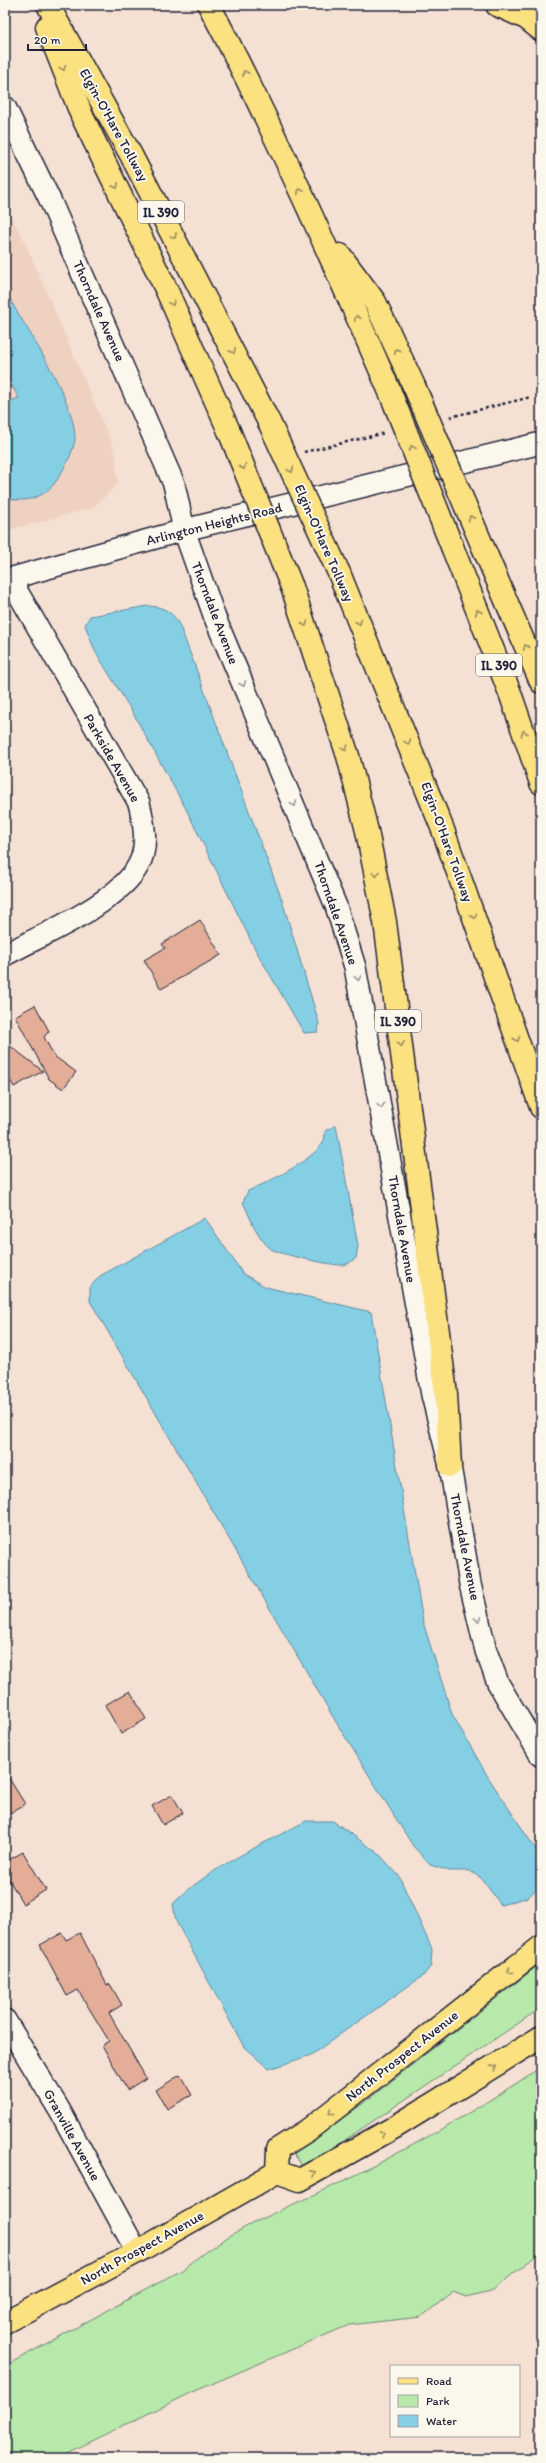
<svg xmlns="http://www.w3.org/2000/svg" width="546" height="2463" viewBox="0 0 546 2463" font-family="Itim,sans-serif">
	<style>
		.built { fill: #efd1c1 }
		.green { fill: #b6e9aa; stroke: #6c8672 }
		.water { fill: #85cfe5; stroke: #5d8aa1 }
		.building { fill: #e3ad98; stroke: #22223b }
		.lines { fill: none; stroke-linecap: round; stroke-linejoin: round }
		.minor-casing { stroke: #22223b; stroke-width: 24 }
		.major-casing { stroke: #22223b; stroke-width: 25 }
		.highway-casing { stroke: #22223b; stroke-width: 25 }
		.path { stroke: #22223b; stroke-width: 2.5; stroke-dasharray: 3 3; stroke-linecap: butt }
		.minor { stroke: #fbf7ec; stroke-width: 21 }
		.major { stroke: #fbe180; stroke-width: 22 }
		.highway { stroke: #fbe180; stroke-width: 22 }
		.highway-bridge-casing { stroke: #22223b; stroke-width: 25; stroke-linecap: butt }
		.highway-bridge { stroke: #fbe180; stroke-width: 22 }
		.oneway { stroke: #998b61 }
		.oneway2 { stroke: #99979c }
		.labels { text-anchor: middle; dominant-baseline: central; stroke-width: 4; stroke-linejoin: round; paint-order: stroke }
		.shield { fill: #fbf7ec; stroke: #636270; stroke-width: 1 }
		.shield-label { font-size: 13px; font-weight: bold; fill: #22223b }
		.street-label { font-size: 14px; fill: #22223b; stroke: #fbf7ec }
	</style>
	<rect width="100%" height="100%" fill="#f4e1d3"/>
	<filter id="ink" filterUnits="userSpaceOnUse"><feTurbulence type="fractalNoise" baseFrequency=".025" numOctaves="2"/><feDisplacementMap in="SourceGraphic" scale="8" xChannelSelector="R" yChannelSelector="G"/><feConvolveMatrix kernelMatrix="1 2 1 2 8 2 1 2 1" color-interpolation-filters="sRGB"/></filter>
	<g filter="url(#ink)">
		<path class="built" d="M5,207L24,240L115,451L118,484L93,508L5,531Z"/>
		<g class="green">
			<path d="M541,1963V2008L336,2146L301,2166L294,2153L365,2102Z"/>
			<path d="M541,2067V2252L491,2291L466,2297L453,2292L421,2317L349,2325L193,2392L56,2458H11L5,2448V2366L184,2269C229,2229 278,2212 331,2187C404,2152 474,2112 541,2067Z"/>
		</g>
		<g class="water">
			<path d="M5,291C25,327 75,399 75,438C75,450 61,475 54,484C42,499 23,503 5,498V403L19,398L5,373Z"/>
			<path d="M148,606C178,607 179,626 189,650L282,900L319,1023L318,1032L304,1033L255,949L186,809L133,713L95,651L85,625L90,616Z"/>
			<path d="M336,1125L358,1246L356,1258C351,1262 347,1265 340,1265C330,1265 279,1254 271,1249C257,1238 250,1217 243,1202L248,1191C268,1182 310,1162 323,1143C325,1140 325,1134 325,1131Z"/>
			<path d="M205,1218L243,1274L266,1287L371,1312L423,1622L452,1714L488,1777L539,1854L541,1885L528,1897L501,1905L481,1878L470,1871H450L430,1865L413,1846L336,1722L90,1301V1287L100,1276Z"/>
			<path d="M306,1821H333L378,1853L399,1876L432,1949L431,1966L424,1975L311,2055L269,2069L244,2047L176,1921L173,1904C209,1867 262,1845 306,1821Z"/>
		</g>
		<g class="building">
			<path d="M200,920L221,955L161,989L144,960L165,948L162,944Z"/>
			<path d="M35,1005L49,1031L44,1037L54,1056L76,1072L63,1089L49,1079L15,1016Z"/>
			<path d="M5,1042L43,1071L14,1087L5,1071Z"/>
			<path d="M130,1691L146,1719L121,1734L105,1705Z"/>
			<path d="M5,1772L25,1804L5,1816Z"/>
			<path d="M172,1795L183,1813L163,1825L152,1806Z"/>
			<path d="M23,1852L46,1890L23,1904L5,1873V1862Z"/>
			<path d="M62,1933L66,1940L80,1933L107,1985L110,1984L122,2005L109,2013L146,2078L127,2090L102,2045L109,2041L78,1990L67,1996L40,1945Z"/>
			<path d="M180,2075L192,2095L167,2109L156,2090Z"/>
		</g>
		<g class="lines">
			<defs>
				<g id="minor">
					<path d="M5,107L50,200L174,484L184,530L215,618L336,906L355,967L432,1395L450,1466L470,1584L486,1651L498,1683L541,1756"/>
					<path d="M5,580L184,530L541,443"/>
					<path d="M5,955C43,934 117,904 138,866C149,847 144,823 139,803L10,579"/>
					<path d="M5,2020L60,2111L137,2252"/>
				</g>
				<g id="major">
					<path d="M277,2172L278,2149L308,2130L541,1947"/>
					<path d="M5,2322L137,2252L277,2172L300,2180L395,2127L541,2037"/>
				</g>
				<g id="highway">
					<path d="M48,5L131,155L269,422"/>
					<path d="M209,5C275,131 333,261 390,392"/>
					<path d="M497,5L526,18L541,30"/>
					<path d="M47,27L82,116L167,291L229,431"/>
					<path d="M340,255L375,302L414,386"/>
					<path d="M453,549L510,693L541,783"/>
					<path d="M486,554L541,682"/>
					<path d="M339,573L443,830L541,1107"/>
					<path d="M292,587L348,756L367,831L385,922L446,1394L450,1466"/>
				</g>
			</defs>
			<use href="#minor" class="minor-casing"/>
			<use href="#major" class="major-casing"/>
			<use href="#highway" class="highway-casing"/>
			<g class="path">
				<path d="M450,417L531,397"/>
				<path d="M304,452L385,433"/>
			</g>
			<use href="#minor" class="minor"/>
			<use href="#major" class="major"/>
			<use href="#highway" class="highway"/>
			<defs>
				<g id="highway-bridge">
					<path d="M414,386L486,554"/>
					<path d="M390,392L453,549"/>
					<path d="M269,422L339,573"/>
					<path d="M229,431L292,587"/>
				</g>
			</defs>
			<use href="#highway-bridge" class="highway-bridge-casing"/>
			<use href="#highway-bridge" class="highway-bridge"/>
		</g>
		<defs><path id="oneway-chevron" d="M-2-3.5L2.5 0L-2 3.5" fill="none" stroke-width="1.6" stroke-linecap="round" stroke-linejoin="round"/></defs>
		<g class="oneway">
			<use href="#oneway-chevron" transform="translate(63 68) rotate(69)"/>
			<use href="#oneway-chevron" transform="translate(245 73) rotate(-116)"/>
			<use href="#oneway-chevron" transform="translate(116 186) rotate(64)"/>
			<use href="#oneway-chevron" transform="translate(300 191) rotate(-116)"/>
			<use href="#oneway-chevron" transform="translate(174 236) rotate(62)"/>
			<use href="#oneway-chevron" transform="translate(172 303) rotate(66)"/>
			<use href="#oneway-chevron" transform="translate(357 318) rotate(-114)"/>
			<use href="#oneway-chevron" transform="translate(233 351) rotate(63)"/>
			<use href="#oneway-chevron" transform="translate(397 351) rotate(-115)"/>
			<use href="#oneway-chevron" transform="translate(412 448) rotate(-112)"/>
			<use href="#oneway-chevron" transform="translate(243 467) rotate(68)"/>
			<use href="#oneway-chevron" transform="translate(291 470) rotate(65)"/>
			<use href="#oneway-chevron" transform="translate(471 518) rotate(-113)"/>
			<use href="#oneway-chevron" transform="translate(478 612) rotate(-112)"/>
			<use href="#oneway-chevron" transform="translate(359 622) rotate(67)"/>
			<use href="#oneway-chevron" transform="translate(305 624) rotate(71)"/>
			<use href="#oneway-chevron" transform="translate(526 647) rotate(-113)"/>
			<use href="#oneway-chevron" transform="translate(524 733) rotate(-109)"/>
			<use href="#oneway-chevron" transform="translate(408 742) rotate(68)"/>
			<use href="#oneway-chevron" transform="translate(345 748) rotate(73)"/>
			<use href="#oneway-chevron" transform="translate(376 874) rotate(79)"/>
			<use href="#oneway-chevron" transform="translate(474 916) rotate(71)"/>
			<use href="#oneway-chevron" transform="translate(517 1039) rotate(71)"/>
			<use href="#oneway-chevron" transform="translate(401 1044) rotate(83)"/>
			<use href="#oneway-chevron" transform="translate(510 1971) rotate(142)"/>
			<use href="#oneway-chevron" transform="translate(494 2067) rotate(-32)"/>
			<use href="#oneway-chevron" transform="translate(331 2112) rotate(142)"/>
			<use href="#oneway-chevron" transform="translate(382 2134) rotate(-29)"/>
			<use href="#oneway-chevron" transform="translate(313 2173) rotate(-29)"/>
		</g>
		<g class="oneway2">
			<use href="#oneway-chevron" transform="translate(243 684) rotate(67)"/>
			<use href="#oneway-chevron" transform="translate(294 804) rotate(68)"/>
			<use href="#oneway-chevron" transform="translate(358 978) rotate(79)"/>
			<use href="#oneway-chevron" transform="translate(381 1106) rotate(80)"/>
			<use href="#oneway-chevron" transform="translate(478 1619) rotate(77)"/>
		</g>
	</g>
	<g class="labels">
		<g class="shield">
			<rect x="138" y="201" width="46" height="22" rx="3"/>
			<rect x="476" y="654" width="46" height="22" rx="3"/>
			<rect x="375" y="1010" width="46" height="22" rx="3"/>
		</g>
		<g class="shield-label">
			<text x="161" y="212">IL 390</text>
			<text x="499" y="665">IL 390</text>
			<text x="398" y="1021">IL 390</text>
		</g>
		<g class="street-label">
			<text transform="translate(114 125) rotate(61)">Elgin-O'Hare Tollway</text>
			<text transform="translate(99 311) rotate(66)">Thorndale Avenue</text>
			<text transform="translate(214 524) rotate(-14)">Arlington Heights Road</text>
			<text transform="translate(324 543) rotate(66)">Elgin-O'Hare Tollway</text>
			<text transform="translate(215 613) rotate(69)">Thorndale Avenue</text>
			<text transform="translate(112 758) rotate(60)">Parkside Avenue</text>
			<text transform="translate(447 842) rotate(70)">Elgin-O'Hare Tollway</text>
			<text transform="translate(336 913) rotate(71)">Thorndale Avenue</text>
			<text transform="translate(402 1229) rotate(80)">Thorndale Avenue</text>
			<text transform="translate(465 1547) rotate(79)">Thorndale Avenue</text>
			<text transform="translate(402 2056) rotate(-38)">North Prospect Avenue</text>
			<text transform="translate(72 2135) rotate(61)">Granville Avenue</text>
			<text transform="translate(142 2248) rotate(-29)">North Prospect Avenue</text>
		</g>
	</g>
	<rect width="546" height="2463" fill="none" stroke="#fbf7ec" stroke-width="20"/>
	<rect x="10" y="10" width="526" height="2443" fill="none" stroke="#22223b" stroke-width="1.5" filter="url(#ink)"/>
	<rect x="390" y="2365" width="130" height="72" fill="#fbf7ec" stroke="#a4a2a5"/>
	<rect x="398" y="2378" width="20" height="6" fill="#fbe180" stroke="#a4a2a5"/>
	<text x="426" y="2385" font-size="12" fill="#22223b">Road</text>
	<rect x="398" y="2395" width="20" height="12" fill="#b6e9aa" stroke="#a4a2a5"/>
	<text x="426" y="2405" font-size="12" fill="#22223b">Park</text>
	<rect x="398" y="2415" width="20" height="12" fill="#85cfe5" stroke="#a4a2a5"/>
	<text x="426" y="2425" font-size="12" fill="#22223b">Water</text>
	<path d="M28 44v6h58v-6" fill="none" stroke="#22223b" stroke-width="2"/>
	<text x="34" y="44" font-size="12" fill="#22223b" stroke="#fbf7ec" stroke-width="3" paint-order="stroke">20 m</text>
</svg>
